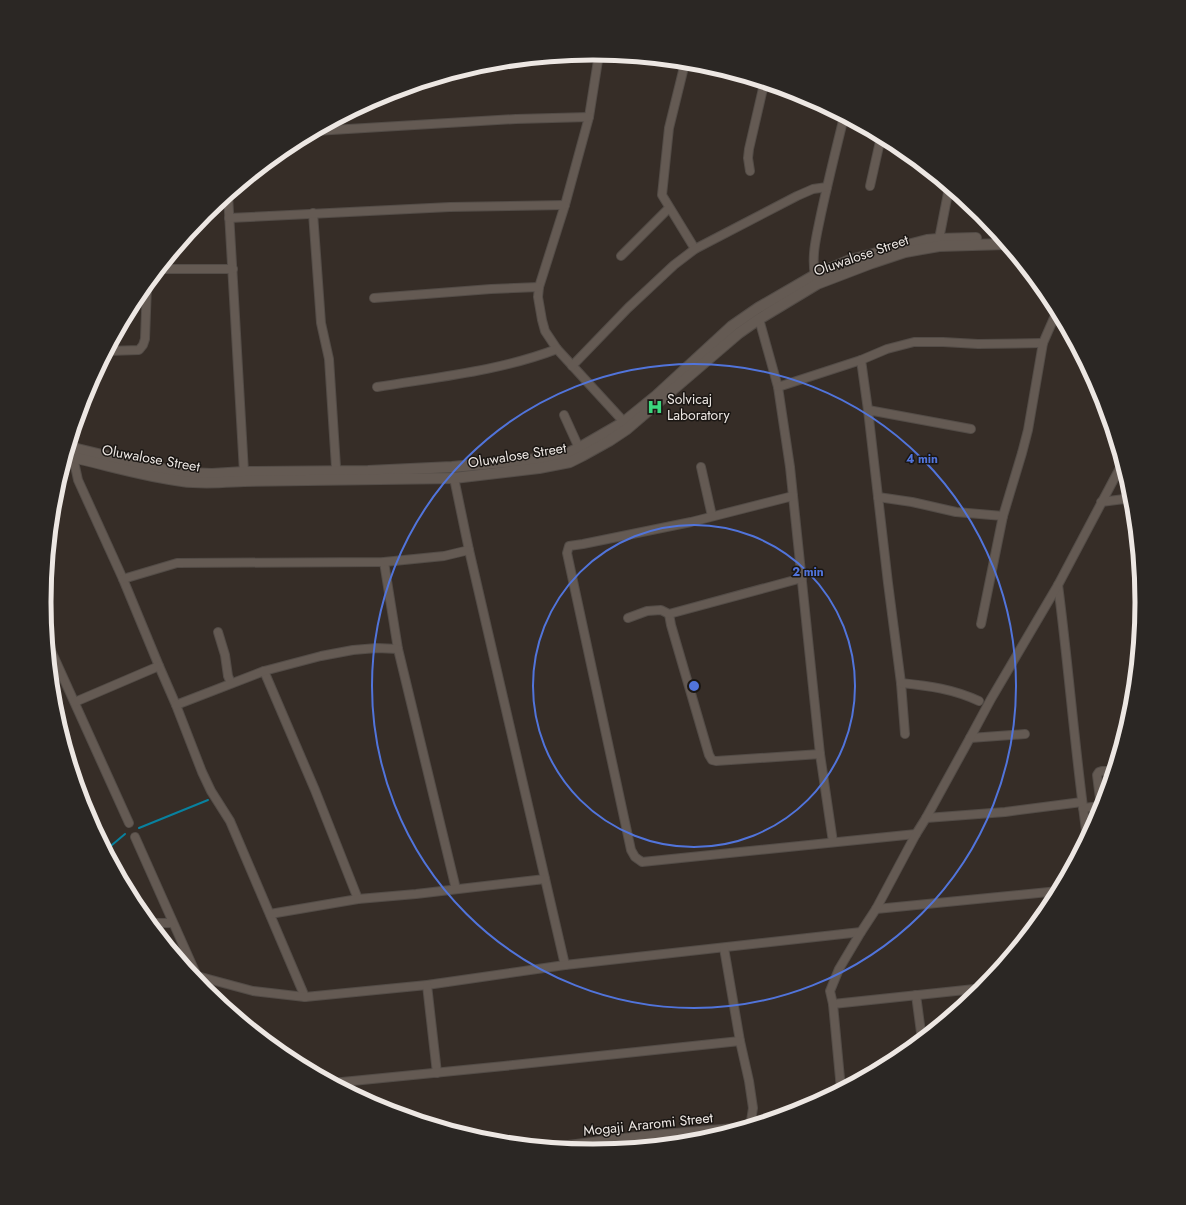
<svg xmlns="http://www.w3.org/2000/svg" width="1186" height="1205" viewBox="0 0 1186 1205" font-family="Jost,sans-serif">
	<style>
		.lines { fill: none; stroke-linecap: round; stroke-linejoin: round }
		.stream { stroke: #08819f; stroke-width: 2 }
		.minor-casing { stroke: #534c47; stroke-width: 10 }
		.tertiary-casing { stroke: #534c47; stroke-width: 12 }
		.minor { stroke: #645a53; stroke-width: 8 }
		.tertiary { stroke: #645a53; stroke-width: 10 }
		.ring { fill: none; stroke: #5174db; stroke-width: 2 }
		.labels { text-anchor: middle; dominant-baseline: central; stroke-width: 3; stroke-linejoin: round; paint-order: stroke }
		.street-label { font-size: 14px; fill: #ede7e3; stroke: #1a1613 }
		.poi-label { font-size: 14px; fill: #ede7e3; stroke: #1a1613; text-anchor: start }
		.rim { fill: none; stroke: #ede7e3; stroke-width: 5 }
		.centre { fill: #5174db; stroke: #1a1613; stroke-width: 2 }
		.ring-label { font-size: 12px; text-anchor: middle; font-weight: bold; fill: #5174db; stroke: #1a1613; stroke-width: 3; stroke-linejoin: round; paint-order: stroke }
	</style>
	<rect width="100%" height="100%" fill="#362d27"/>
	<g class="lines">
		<g class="stream">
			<path d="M139,828L208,800"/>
			<path d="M106,850L125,834"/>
		</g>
		<defs>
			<g id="minor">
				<path d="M599,54L589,117L565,205L539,287L538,297L542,320L545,331L557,349L624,422"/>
				<path d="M685,63L669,128L662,195L695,249"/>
				<path d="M315,131L516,119L589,117"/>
				<path d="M750,171L748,158L749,149L764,84"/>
				<path d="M870,186L881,137"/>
				<path d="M228,195L244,472"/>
				<path d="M313,213L321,323L329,359L336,467L335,471"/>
				<path d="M229,218L450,207L565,205"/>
				<path d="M939,239L949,188"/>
				<path d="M621,256L669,208"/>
				<path d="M160,269H233"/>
				<path d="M815,275C811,255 817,234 821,214C828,182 836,149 844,117"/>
				<path d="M374,298L491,289L539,287"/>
				<path d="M759,319L778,387L790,467L820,754L833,842"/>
				<path d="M108,351L139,350L143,345L145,339L147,285"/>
				<path d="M861,360L868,410L888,583L901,683L905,734"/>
				<path d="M572,366L628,308L674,265L695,249L797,196L813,189L827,187"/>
				<path d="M377,387C437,377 500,371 557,349"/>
				<path d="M778,387L861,360L887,349L914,342H943L978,344L1043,343"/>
				<path d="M868,410L971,429"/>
				<path d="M564,415L579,448"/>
				<path d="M73,457L78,480L123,579L159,666L176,705L202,772L211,791L230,821L305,997"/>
				<path d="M701,467L712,516"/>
				<path d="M454,478L469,550L565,965"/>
				<path d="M793,496L691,522L583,544L569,546L567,553L631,850L635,857L642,862L916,834"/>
				<path d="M878,497L912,502L956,512L1003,516"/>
				<path d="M1101,502L1132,498"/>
				<path d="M384,562L398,649L456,889"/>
				<path d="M123,579L177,563L384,562L444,556L469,550"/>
				<path d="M1058,585C1069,669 1075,753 1087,837"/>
				<path d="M669,614L671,625L709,755L712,760L716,761L820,754"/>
				<path d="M628,618L647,611L661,610L669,614L802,578"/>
				<path d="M981,624L1003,516L1022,453L1028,430L1043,343L1057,311"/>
				<path d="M218,632L225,655L228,676L231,683"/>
				<path d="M48,644L129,823"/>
				<path d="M264,671L315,790L358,899"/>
				<path d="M901,683C930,686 953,689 979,701"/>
				<path d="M75,702L159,666"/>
				<path d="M176,705L264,671L321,656L353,650L377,648L398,649"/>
				<path d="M970,738L1025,734"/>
				<path d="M1101,807L1097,775L1099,772L1102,771H1113"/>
				<path d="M1083,808L1102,806"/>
				<path d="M926,818L1005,812L1082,802"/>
				<path d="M135,837L197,976L253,991L305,997L427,985L565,965L861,932"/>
				<path d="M876,909L1059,891"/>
				<path d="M270,914L358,899L416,894L545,879"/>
				<path d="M150,924L157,923H172"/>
				<path d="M724,948L740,1041L749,1081L753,1108L751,1121L748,1126"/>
				<path d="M427,985L437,1073"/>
				<path d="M916,995L922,1040"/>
				<path d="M833,1004L984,988"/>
				<path d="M332,1083L504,1066L740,1041"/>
				<path d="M841,1089L833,1004L830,991L839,969L861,932L876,909L916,834L926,818L970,738L991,699L1058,585L1122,464"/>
				<path d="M552,1147L640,1136L746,1127"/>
			</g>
			<g id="tertiary">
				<path d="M69,447L156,468L184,473L212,474L244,472L368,471L452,467L538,459L566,454L579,448L624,422L656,396L732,326L758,308L815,275L850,260L927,240L939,239L976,238"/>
				<path d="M67,456C105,464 143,476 182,481C202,484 223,482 244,481L454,478L539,468L570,462L582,456L609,441L627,429L739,333L759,319L817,284L872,263L905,252L939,246L1006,244"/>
			</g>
		</defs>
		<use href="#minor" class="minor-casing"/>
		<use href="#tertiary" class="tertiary-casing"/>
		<use href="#minor" class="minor"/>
		<use href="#tertiary" class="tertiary"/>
	</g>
	<g class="ring">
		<circle cx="694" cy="686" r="161"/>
		<circle cx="694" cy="686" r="322"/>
	</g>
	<defs>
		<symbol id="hospital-bare" viewBox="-9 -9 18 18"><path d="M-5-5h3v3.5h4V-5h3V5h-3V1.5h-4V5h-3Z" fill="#3cd77e" stroke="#1a1613" stroke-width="2.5" paint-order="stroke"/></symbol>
	</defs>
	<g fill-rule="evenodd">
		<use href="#hospital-bare" x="644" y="396" width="22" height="22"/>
	</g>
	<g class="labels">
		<g class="street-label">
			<text transform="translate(861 255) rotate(-19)">Oluwalose Street</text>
			<text transform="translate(517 455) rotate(-9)">Oluwalose Street</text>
			<text transform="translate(151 458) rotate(10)">Oluwalose Street</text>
			<text transform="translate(648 1124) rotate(-6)">Mogaji Araromi Street</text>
		</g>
		<g class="poi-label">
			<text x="667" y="399">Solvicaj<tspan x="667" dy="16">Laboratory</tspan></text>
		</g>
	</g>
	<path d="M0 0H1186V1205H0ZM51 602a542 542 0 1 1 1084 0a542 542 0 1 1-1084 0Z" fill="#2b2724" fill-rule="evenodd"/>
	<path class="rim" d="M51 602a542 542 0 1 1 1084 0a542 542 0 1 1-1084 0Z"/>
	<circle cx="694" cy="686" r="6" class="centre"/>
	<g class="ring-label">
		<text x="922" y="463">4 min</text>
		<text x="808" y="576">2 min</text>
	</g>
</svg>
